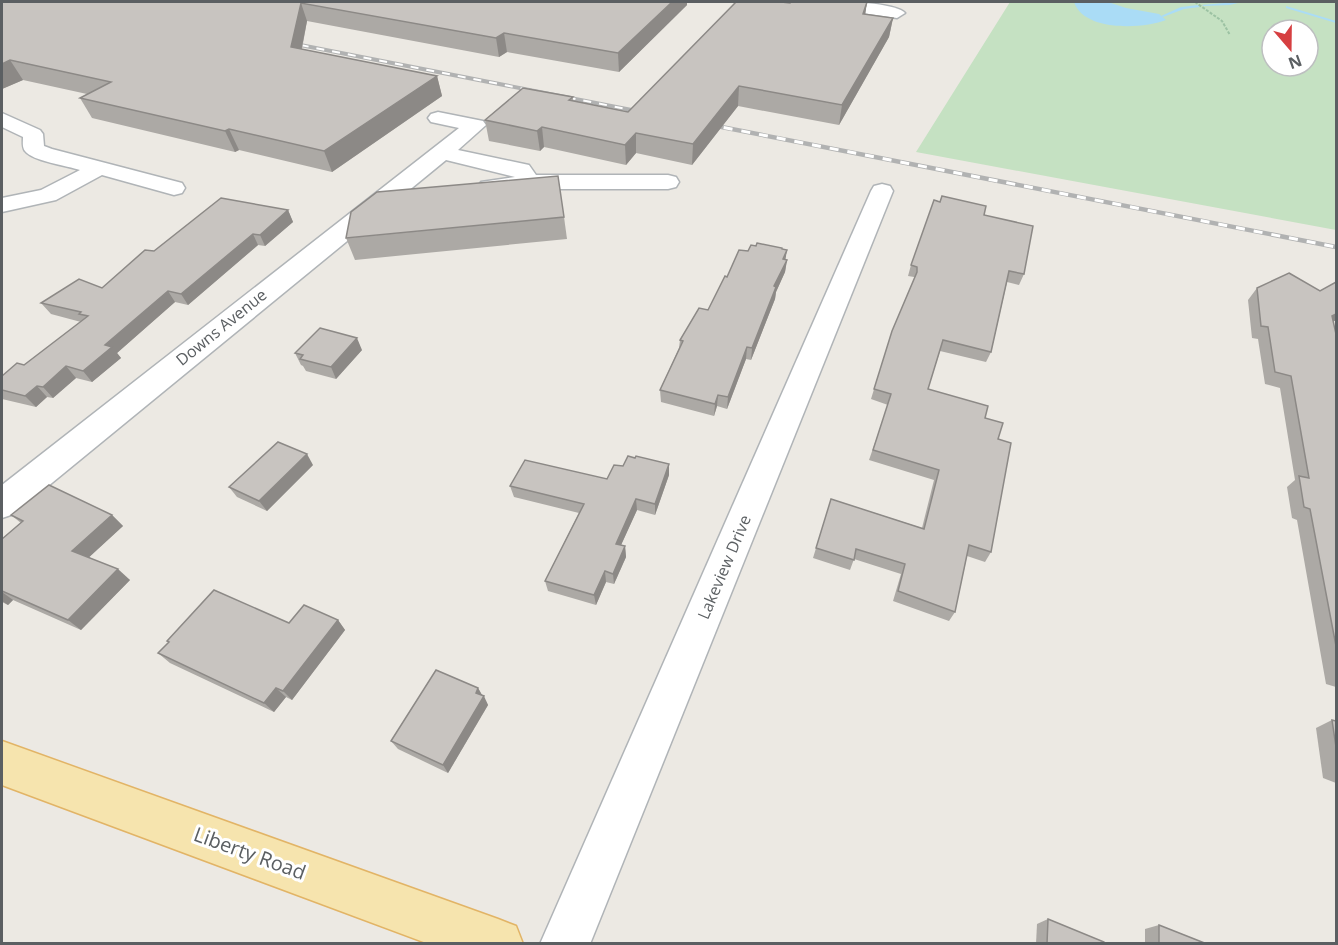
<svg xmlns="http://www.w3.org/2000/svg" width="1338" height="945" viewBox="0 0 1338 945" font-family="'Open Sans',sans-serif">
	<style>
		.green { fill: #c5e1c2; fill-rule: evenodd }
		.water { fill: #aadcf6 }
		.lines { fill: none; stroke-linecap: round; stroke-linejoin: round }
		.stream { fill: #aadcf6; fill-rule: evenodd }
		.minor-casing { stroke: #b0b4b7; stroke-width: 3 }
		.major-casing { stroke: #e2b466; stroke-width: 3 }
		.path { stroke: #9cc2a3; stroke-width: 2; stroke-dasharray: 3 1.5; stroke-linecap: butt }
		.minor { fill: #fff; fill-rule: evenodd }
		.major { fill: #f6e4ae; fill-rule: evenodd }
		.rail-far1-casing { stroke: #b1b2b2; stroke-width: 4 }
		.rail-casing { stroke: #b1b2b2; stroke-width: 4.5 }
		.rail-far1 { stroke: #fff; stroke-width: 2; stroke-dasharray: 8; stroke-linecap: butt }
		.rail { stroke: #fff; stroke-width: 3; stroke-dasharray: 9; stroke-linecap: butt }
		.wall { fill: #aca9a5 }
		.shaded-wall { fill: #8c8986 }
		.building { fill: #c8c4c0; stroke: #8c8986; stroke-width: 1.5 }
		.labels { text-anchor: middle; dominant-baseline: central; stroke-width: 6; stroke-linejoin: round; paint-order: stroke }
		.street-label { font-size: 16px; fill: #5b5f62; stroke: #fff }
		.near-street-label { font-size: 20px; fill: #5b5f62; stroke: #fff }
	</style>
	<rect width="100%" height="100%" fill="#ece9e3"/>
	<path class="green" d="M1010,2H1336V230L916,152ZM1272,30H1308V66H1272Z"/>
	<path class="water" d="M1074,2H1108L1126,8L1159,14L1166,20C1143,29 1084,32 1074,2Z"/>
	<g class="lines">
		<g class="stream">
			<path d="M1236,2H1242L1230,5L1204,6L1202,5Z"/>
			<path d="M1198,5L1200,7L1184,9L1163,17L1161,16L1181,7Z"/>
			<path d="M1286,6L1336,21V23L1286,8Z"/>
		</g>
		<defs>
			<g id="minor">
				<path d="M813,2C828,0 896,2 905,13L897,18L821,7Z"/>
				<path d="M438,112L483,121L486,125L458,150L529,165L536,175H668L676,177L679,182L676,187L668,189H530L489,194L481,192L478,187L481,182L515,177L446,160L14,514L2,518V485L459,128L431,122L428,118L431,114Z"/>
				<path d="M2,113L40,130L43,134L44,146L52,149L182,183L185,188L182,193L174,195L102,175L56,200L2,212V198L41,190L80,170C68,166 32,161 25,151C22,147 23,142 23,137L2,127Z"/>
				<path d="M882,184L890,186L893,191L590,944H540L871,191L874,186Z"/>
			</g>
			<path id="major" d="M2,741L498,919L516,926L523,944H429L2,785Z"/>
		</defs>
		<use href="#minor" class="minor-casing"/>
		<use href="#major" class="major-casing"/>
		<path class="path" d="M1195,2L1222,21L1230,35"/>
		<use href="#minor" class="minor"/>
		<use href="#major" class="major"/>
		<defs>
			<path id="rail-far1" d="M285,42L647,113"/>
			<g id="rail">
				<path d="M641,112L647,113"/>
				<path d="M706,124L1336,247"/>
			</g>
		</defs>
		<use href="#rail-far1" class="rail-far1-casing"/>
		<use href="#rail" class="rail-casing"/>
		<use href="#rail-far1" class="rail-far1"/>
		<use href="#rail" class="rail"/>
	</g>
	<g class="wall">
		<path d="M2,2L687,5L619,72L507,52L499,57L307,21L302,49L437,76L442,96L332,172L239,150L235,152L92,118L80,98L87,94L23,80L2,89Z"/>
		<path d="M867,2L865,14L893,18L889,37L839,125L738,106L692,165L636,153L626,165L544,147L540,151L489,141L485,120L573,97V101L628,112L790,3Z"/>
		<path d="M288,210L293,222L265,246L258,245L188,305L175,302L117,353L121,358L92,382L76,378L53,398L47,397L36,407L2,399V376L24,365L81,322L51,314L41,303L102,288L154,251Z"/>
		<path d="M984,215L1024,274L1019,285L1007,282L991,352L986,362L940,351L928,389L985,418L998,439L991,552L985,562L967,556L955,612L949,621L893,601L901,574L854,559L850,570L813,558L831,499L922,528L934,480L869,460L888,405L871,399L892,331L914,279V277L908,276L911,265Z"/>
		<path d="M564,217L567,239L355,260L346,238Z"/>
		<path d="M756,246L787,250L785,259L787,260L785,272L776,292L775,299L751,360L746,359L727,409L717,406L714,416L661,402L660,390L679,348L680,340L708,310L727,277L748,251Z"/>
		<path d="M1336,282V320L1333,322L1336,334V687L1326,684L1297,520L1292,518L1287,487L1295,480L1280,388L1265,384L1258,339L1252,338L1248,300L1257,288L1320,291Z"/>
		<path d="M362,350L336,379L306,371L303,366L301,365L295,353Z"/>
		<path d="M635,458L669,475L655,515L637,510L621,545L625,546L626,557L614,584L606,582L596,605L548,591L545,581L579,513L514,497L510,486L607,479Z"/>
		<path d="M313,465L267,511L237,497L229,487Z"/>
		<path d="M11,515H112L123,526L89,557L130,580L81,630L13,600L8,605L2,602V539L21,523Z"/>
		<path d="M338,620L345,630L292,700L286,697L274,712L170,663L158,653L289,623Z"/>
		<path d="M478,688L488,705L448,773L398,749L391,741Z"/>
		<path d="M1332,720L1336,721V783L1323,778L1316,728Z"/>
		<path d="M1048,919L1104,944H1036L1037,924Z"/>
		<path d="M1159,925L1207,944H1145V929Z"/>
	</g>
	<g class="shaded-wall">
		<path d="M672,2H687V5L619,72L618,53Z"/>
		<path d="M867,2L865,16L863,14Z"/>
		<path d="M301,3L307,21L298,67L291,47Z"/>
		<path d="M893,18L889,37L839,125L842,105Z"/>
		<path d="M504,33L507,52L499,57L496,38Z"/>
		<path d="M10,60L23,80L2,89V64Z"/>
		<path d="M437,76L442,96L332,172L324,151Z"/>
		<path d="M739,86L738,106L692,165L693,144Z"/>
		<path d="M542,127L544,147L540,151L537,131Z"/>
		<path d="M229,129L239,150L235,152L225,131Z"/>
		<path d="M636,133V153L626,165L625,145Z"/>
		<path d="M288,210L293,222L265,246L260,235Z"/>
		<path d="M253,234L258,245L188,305L181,294Z"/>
		<path d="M787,250L785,262L787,260L785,272L776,292L775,299L751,360L752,348Z"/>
		<path d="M168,291L175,302L117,353L121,358L92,382L83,371L105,345Z"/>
		<path d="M1336,314V320L1321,328L1332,316Z"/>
		<path d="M357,338L362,350L336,379L331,367Z"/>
		<path d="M747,347L746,359L727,409L728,397Z"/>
		<path d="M66,366L76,378L53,398L43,387Z"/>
		<path d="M37,386L47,397L36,407L25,396Z"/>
		<path d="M718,395L717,406L714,416L715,404Z"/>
		<path d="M307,454L313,465L267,511L259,501Z"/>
		<path d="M669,464V475L655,515V504Z"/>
		<path d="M636,499L637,510L617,554L616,544Z"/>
		<path d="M112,515L123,526L85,561L72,551Z"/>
		<path d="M625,546L626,557L614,584L613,574Z"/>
		<path d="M118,569L130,580L81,630L68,620Z"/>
		<path d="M605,571L606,582L596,605L594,595Z"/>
		<path d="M2,592L13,600L8,605L2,601Z"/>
		<path d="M338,620L345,630L292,700L283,691Z"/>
		<path d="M276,688L286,697L274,712L264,703Z"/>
		<path d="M478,688L483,697L476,693Z"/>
		<path d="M484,696L488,705L448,773L443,765Z"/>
	</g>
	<g class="building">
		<path d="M2,2H672L618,53L504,33L496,38L301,3L291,47L437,76L324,151L229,129L225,131L80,98L111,82L10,60L2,64Z"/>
		<path d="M736,2H781L790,3L791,2H867L863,14L893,18L842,105L739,86L693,144L636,133L625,145L542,127L537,131L485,120L523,88L573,97L569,100L628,112Z"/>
		<path d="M558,176L564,217L346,238L351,212L377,192Z"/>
		<path d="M942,196L986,206L984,215L1033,226L1024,274L1009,271L991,352L943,340L928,389L988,406L985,418L1003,423L998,439L1011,443L991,552L969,545L955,612L898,591L905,564L856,549L854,560L816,548L831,499L924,529L939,470L873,450L891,394L874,389L892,331L917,272V267L911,265L934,200L940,202Z"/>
		<path d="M221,198L288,210L260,235L253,234L181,294L168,291L105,345L112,347L83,371L66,366L43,387L37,386L25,396L2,390V376L17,363L24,365L88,316L79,314L81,312L41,303L79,279L102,288L145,250L154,251Z"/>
		<path d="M757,243L782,248V249L787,250L783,259L787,260L774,286L776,287L752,348L747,347L728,397L718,395L715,404L660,390L683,341L680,340L699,308L708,310L725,276L727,277L739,250L748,251L751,245L756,246Z"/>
		<path d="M1289,273L1320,291L1336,282V314L1332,316L1336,334V646L1310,509L1304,507L1299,476L1309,478L1291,376L1275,372L1268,327L1261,326L1257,288Z"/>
		<path d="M320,328L357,338L331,367L300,359L303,355L295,353Z"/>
		<path d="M278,442L307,454L259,501L229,487Z"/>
		<path d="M628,456L635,458L636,456L669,464L655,504L636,499L616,544L625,546L613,574L605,571L594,595L545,581L584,504L510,486L525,460L607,479L614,465L623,466Z"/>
		<path d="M49,485L112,515L72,551L118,569L68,620L2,591V539L23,521L11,515Z"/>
		<path d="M214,590L289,623L304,605L338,620L283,691L276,688L264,703L158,653L169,642L167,641Z"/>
		<path d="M436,670L478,688L476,693L484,696L443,765L391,741Z"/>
		<path d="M1332,720L1336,721V747Z"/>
		<path d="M1048,919L1104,942V944H1047Z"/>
		<path d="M1159,925L1207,944H1159Z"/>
	</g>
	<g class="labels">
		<g class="street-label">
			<text transform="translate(221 327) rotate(-39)">Downs Avenue</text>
			<text transform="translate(724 567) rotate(-67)">Lakeview Drive</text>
		</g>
		<g class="near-street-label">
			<text transform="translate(250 853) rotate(20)">Liberty Road</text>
		</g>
	</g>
	<rect width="1338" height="945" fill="none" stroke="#5b5f62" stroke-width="6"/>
	<g transform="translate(1290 48) rotate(160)"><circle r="28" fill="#ffffff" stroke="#bdbfc0" stroke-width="1.5"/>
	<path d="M0-4.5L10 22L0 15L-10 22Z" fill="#d63f41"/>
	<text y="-9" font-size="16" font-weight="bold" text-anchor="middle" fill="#5b5f62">N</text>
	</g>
</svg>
